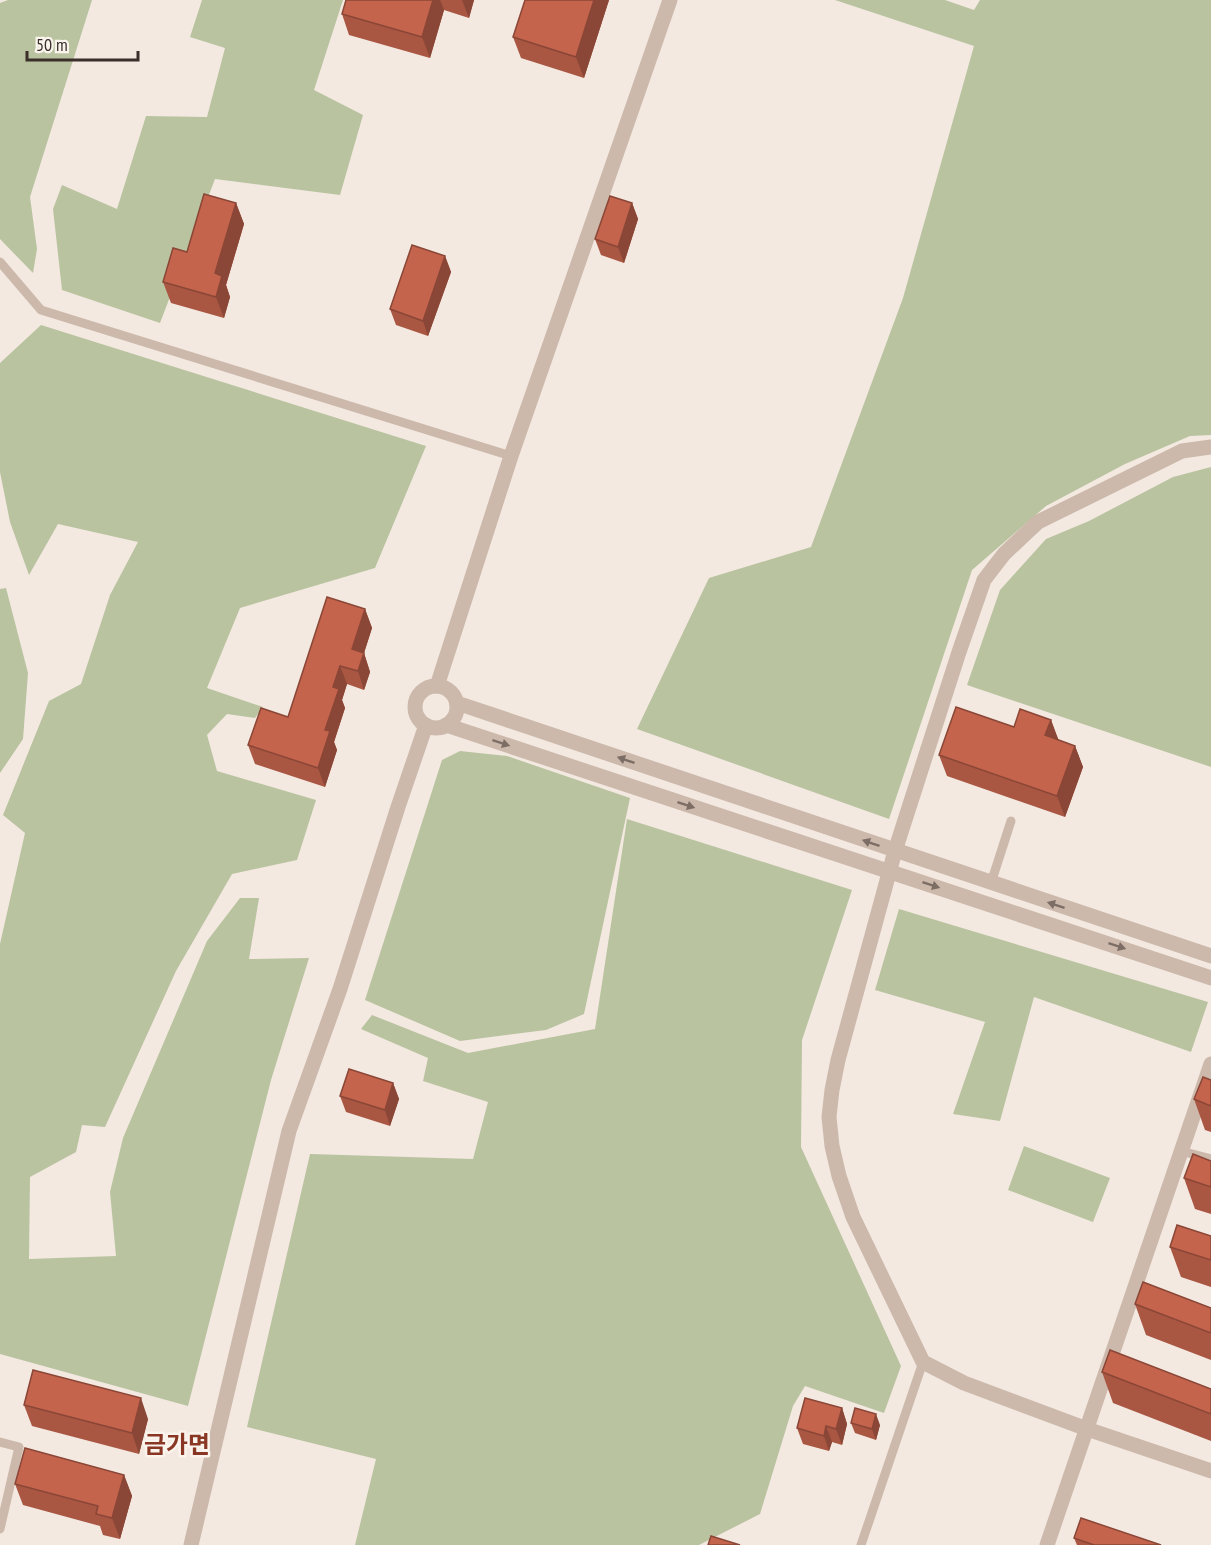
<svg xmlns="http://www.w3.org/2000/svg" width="1211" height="1545" viewBox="0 0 1211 1545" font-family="'PT Sans Narrow','Noto Sans KR',sans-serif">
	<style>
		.green { fill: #b9c3a0 }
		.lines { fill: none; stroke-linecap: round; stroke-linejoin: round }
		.service { stroke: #ccb9ac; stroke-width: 9 }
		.minor { stroke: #ccb9ac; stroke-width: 15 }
		.tertiary { stroke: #ccb9ac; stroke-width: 15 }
		.wall { fill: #a95642 }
		.shaded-wall { fill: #8a4636 }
		.building { fill: #c5644d; stroke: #8a4636; stroke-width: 1.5 }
		.oneway { fill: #7c6d65 }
		.labels { text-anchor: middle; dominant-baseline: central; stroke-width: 5; stroke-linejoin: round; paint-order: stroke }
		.district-label { font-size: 24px; font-weight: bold; fill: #893724; stroke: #faf4ed }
	</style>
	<rect width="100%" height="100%" fill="#f3e9e0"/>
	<g class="green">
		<path d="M8,0H92L30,197L37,249L33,273L0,239V3Z"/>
		<path d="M202,0H343L314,90L363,115L340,195L215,179L160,323L62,290L53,209L62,185L117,209L146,116L207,117L225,48L190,37Z"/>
		<path d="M835,0H945L974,10L980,0H1211V435L1190,436L1125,464L1046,506L972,570L889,819L637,729L709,578L811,547L903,298L974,46Z"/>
		<path d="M41,325L426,446L375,568L240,608L207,688L263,707L255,718L227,714L207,735L217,771L316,800L297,860L232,874L176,971L105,1127L82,1125L76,1152L30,1177L29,1259L116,1256L110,1192L123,1138L207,941L240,898H259L249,959L309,958L271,1080L188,1406L0,1354V944L25,833L3,815L49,701L81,684L110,595L138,542L58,524L29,575L10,522L0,472V363Z"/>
		<path d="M1211,467V767L967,685L1000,590L1046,539L1089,521L1173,477Z"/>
		<path d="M6,588L28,673L23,739L0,773V589Z"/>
		<path d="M460,751L507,756L630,798L584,1014L546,1030L460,1041L365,1000L442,760Z"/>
		<path d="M627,819L852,890L802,1040L801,1147L901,1366L884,1413L805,1386L793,1406L760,1514L699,1545H355L376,1459L247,1427L310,1154L473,1159L488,1102L423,1081L428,1058L361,1029L372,1015L468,1053L595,1029Z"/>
		<path d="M899,909L1208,1002L1191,1052L1034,997L1000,1121L953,1114L985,1022L875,990Z"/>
		<path d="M1024,1146L1110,1178L1093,1222L1008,1190Z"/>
	</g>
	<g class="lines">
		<g class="service">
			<path d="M0,262L41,310L511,456"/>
			<path d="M991,883L1011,821"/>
			<path d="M1181,1151L1211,1159"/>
			<path d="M0,1442L19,1447L0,1529"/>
			<path d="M861,1545L923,1362"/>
		</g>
		<g class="minor">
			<path d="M1211,447L1182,451L1038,522L1004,554L984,580L959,652L895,851L838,1060L832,1090L829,1117L832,1146L839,1176L853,1217L923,1362L964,1383L1087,1429L1211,1471"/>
			<path d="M437,686L511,456L670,0"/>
			<path d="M191,1545L289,1131L340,989L398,807L426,725"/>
		</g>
		<g class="tertiary">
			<circle cx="436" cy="707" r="21"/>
			<path d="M457,703L1211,956"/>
			<path d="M446,725L1211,978"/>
			<path d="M1047,1545L1211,1064"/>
		</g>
	</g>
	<g class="wall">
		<path d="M346,0H474L469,18L444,10L430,58L349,35L342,14Z"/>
		<path d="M609,0L584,78L521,58L513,37Z"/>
		<path d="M236,203L244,224L226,285L230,297L224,318L171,303L163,282Z"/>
		<path d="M632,203L638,219L624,263L601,255L595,239Z"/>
		<path d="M445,256L451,272L428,336L396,325L390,309Z"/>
		<path d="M365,609L372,628L364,653L370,672L364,690L347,684L342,700L345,708L334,742L337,750L325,787L255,764L248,745L288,717Z"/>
		<path d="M1051,720L1058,740L1075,746L1083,767L1065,817L947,776L939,755L1014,727Z"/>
		<path d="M1211,1080V1132L1205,1130L1194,1099Z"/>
		<path d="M393,1083L399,1099L390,1126L346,1112L340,1096Z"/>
		<path d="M1211,1161V1214L1195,1209L1184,1178Z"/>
		<path d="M1211,1236V1287L1181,1277L1170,1247Z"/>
		<path d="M1135,1304L1211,1308V1360L1146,1335Z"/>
		<path d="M1102,1372L1211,1389V1441L1113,1403Z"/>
		<path d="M24,1405L148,1419L139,1454L32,1426Z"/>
		<path d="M842,1408L847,1424L842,1445L832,1442L829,1451L803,1444L797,1428Z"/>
		<path d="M851,1423L880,1425L876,1440L855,1433Z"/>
		<path d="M124,1475L132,1496L120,1539L103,1535L100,1526L23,1505L15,1484Z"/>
		<path d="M1074,1538L1161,1545H1077Z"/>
	</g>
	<g class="shaded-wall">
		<path d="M433,0H440L444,10L430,58L422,37Z"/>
		<path d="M462,0H474L469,18Z"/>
		<path d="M594,0H609L584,78L576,57Z"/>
		<path d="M236,203L244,224L226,285L230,297L224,318L216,297L215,273Z"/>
		<path d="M632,203L638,219L624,263L618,247Z"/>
		<path d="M445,256L451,272L428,336L423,321Z"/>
		<path d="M365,609L372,628L364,653L370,672L364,690L358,671L352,649Z"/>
		<path d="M340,666L347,684L342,700L345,708L334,742L337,750L325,787L318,768L333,687Z"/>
		<path d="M1051,720L1059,741L1045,735Z"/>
		<path d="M1075,746L1083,767L1065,817L1057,796Z"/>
		<path d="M393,1083L399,1099L390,1126L385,1110Z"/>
		<path d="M141,1398L148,1419L139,1454L132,1433Z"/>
		<path d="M842,1408L847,1424L842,1445L836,1429Z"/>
		<path d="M876,1414L880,1425L876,1440L872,1429Z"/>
		<path d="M826,1426L832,1442L829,1451L824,1436Z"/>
		<path d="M124,1475L132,1496L120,1539L112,1518Z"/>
	</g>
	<g class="building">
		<path d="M346,0H433L422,37L342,14Z"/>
		<path d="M525,0H594L576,57L513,37Z"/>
		<path d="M204,194L236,203L215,273L222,276L216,297L163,282L173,248L187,252Z"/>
		<path d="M610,196L632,203L618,247L595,239Z"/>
		<path d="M412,245L445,256L423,321L390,309Z"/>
		<path d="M327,597L365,609L352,649L364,653L358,671L340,666L333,687L339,689L325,730L330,731L318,768L248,745L261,708L288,717Z"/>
		<path d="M956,707L1014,727L1020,709L1051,720L1045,735L1075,746L1057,796L939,755Z"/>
		<path d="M349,1069L393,1083L385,1110L340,1096Z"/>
		<path d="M1203,1077L1211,1080V1106L1194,1099Z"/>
		<path d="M1193,1154L1211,1161V1187L1184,1178Z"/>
		<path d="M1177,1225L1211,1236V1260L1170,1247Z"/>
		<path d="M1143,1282L1211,1308V1333L1135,1304Z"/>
		<path d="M1110,1350L1211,1389V1414L1102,1372Z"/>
		<path d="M33,1370L141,1398L132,1433L24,1405Z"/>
		<path d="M805,1398L842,1408L836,1429L826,1426L824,1436L797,1428Z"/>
		<path d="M855,1408L876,1414L872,1429L851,1423Z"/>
		<path d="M25,1448L124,1475L112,1518L96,1514L98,1506L15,1484Z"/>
		<path d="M1081,1518L1161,1545H1094L1074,1538Z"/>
		<path d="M711,1536L740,1545H708Z"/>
	</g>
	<defs><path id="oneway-solid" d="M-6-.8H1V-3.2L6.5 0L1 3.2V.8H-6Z" transform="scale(1.5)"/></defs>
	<g class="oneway">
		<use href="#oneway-solid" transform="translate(501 743) rotate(18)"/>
		<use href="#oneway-solid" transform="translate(626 760) rotate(-161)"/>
		<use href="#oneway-solid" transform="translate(686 805) rotate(18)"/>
		<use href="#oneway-solid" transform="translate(871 843) rotate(-161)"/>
		<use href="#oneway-solid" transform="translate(931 885) rotate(18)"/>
		<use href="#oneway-solid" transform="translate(1056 905) rotate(-162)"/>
		<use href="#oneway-solid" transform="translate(1117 946) rotate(18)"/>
	</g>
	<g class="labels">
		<g class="district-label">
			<text x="177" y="1444">금가면</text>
		</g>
	</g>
	<path d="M27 51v9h111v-9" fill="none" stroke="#3a2f2b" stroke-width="3"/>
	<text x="36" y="51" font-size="18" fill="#3a2f2b" stroke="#faf4ed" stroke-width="4.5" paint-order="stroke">50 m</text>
</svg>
